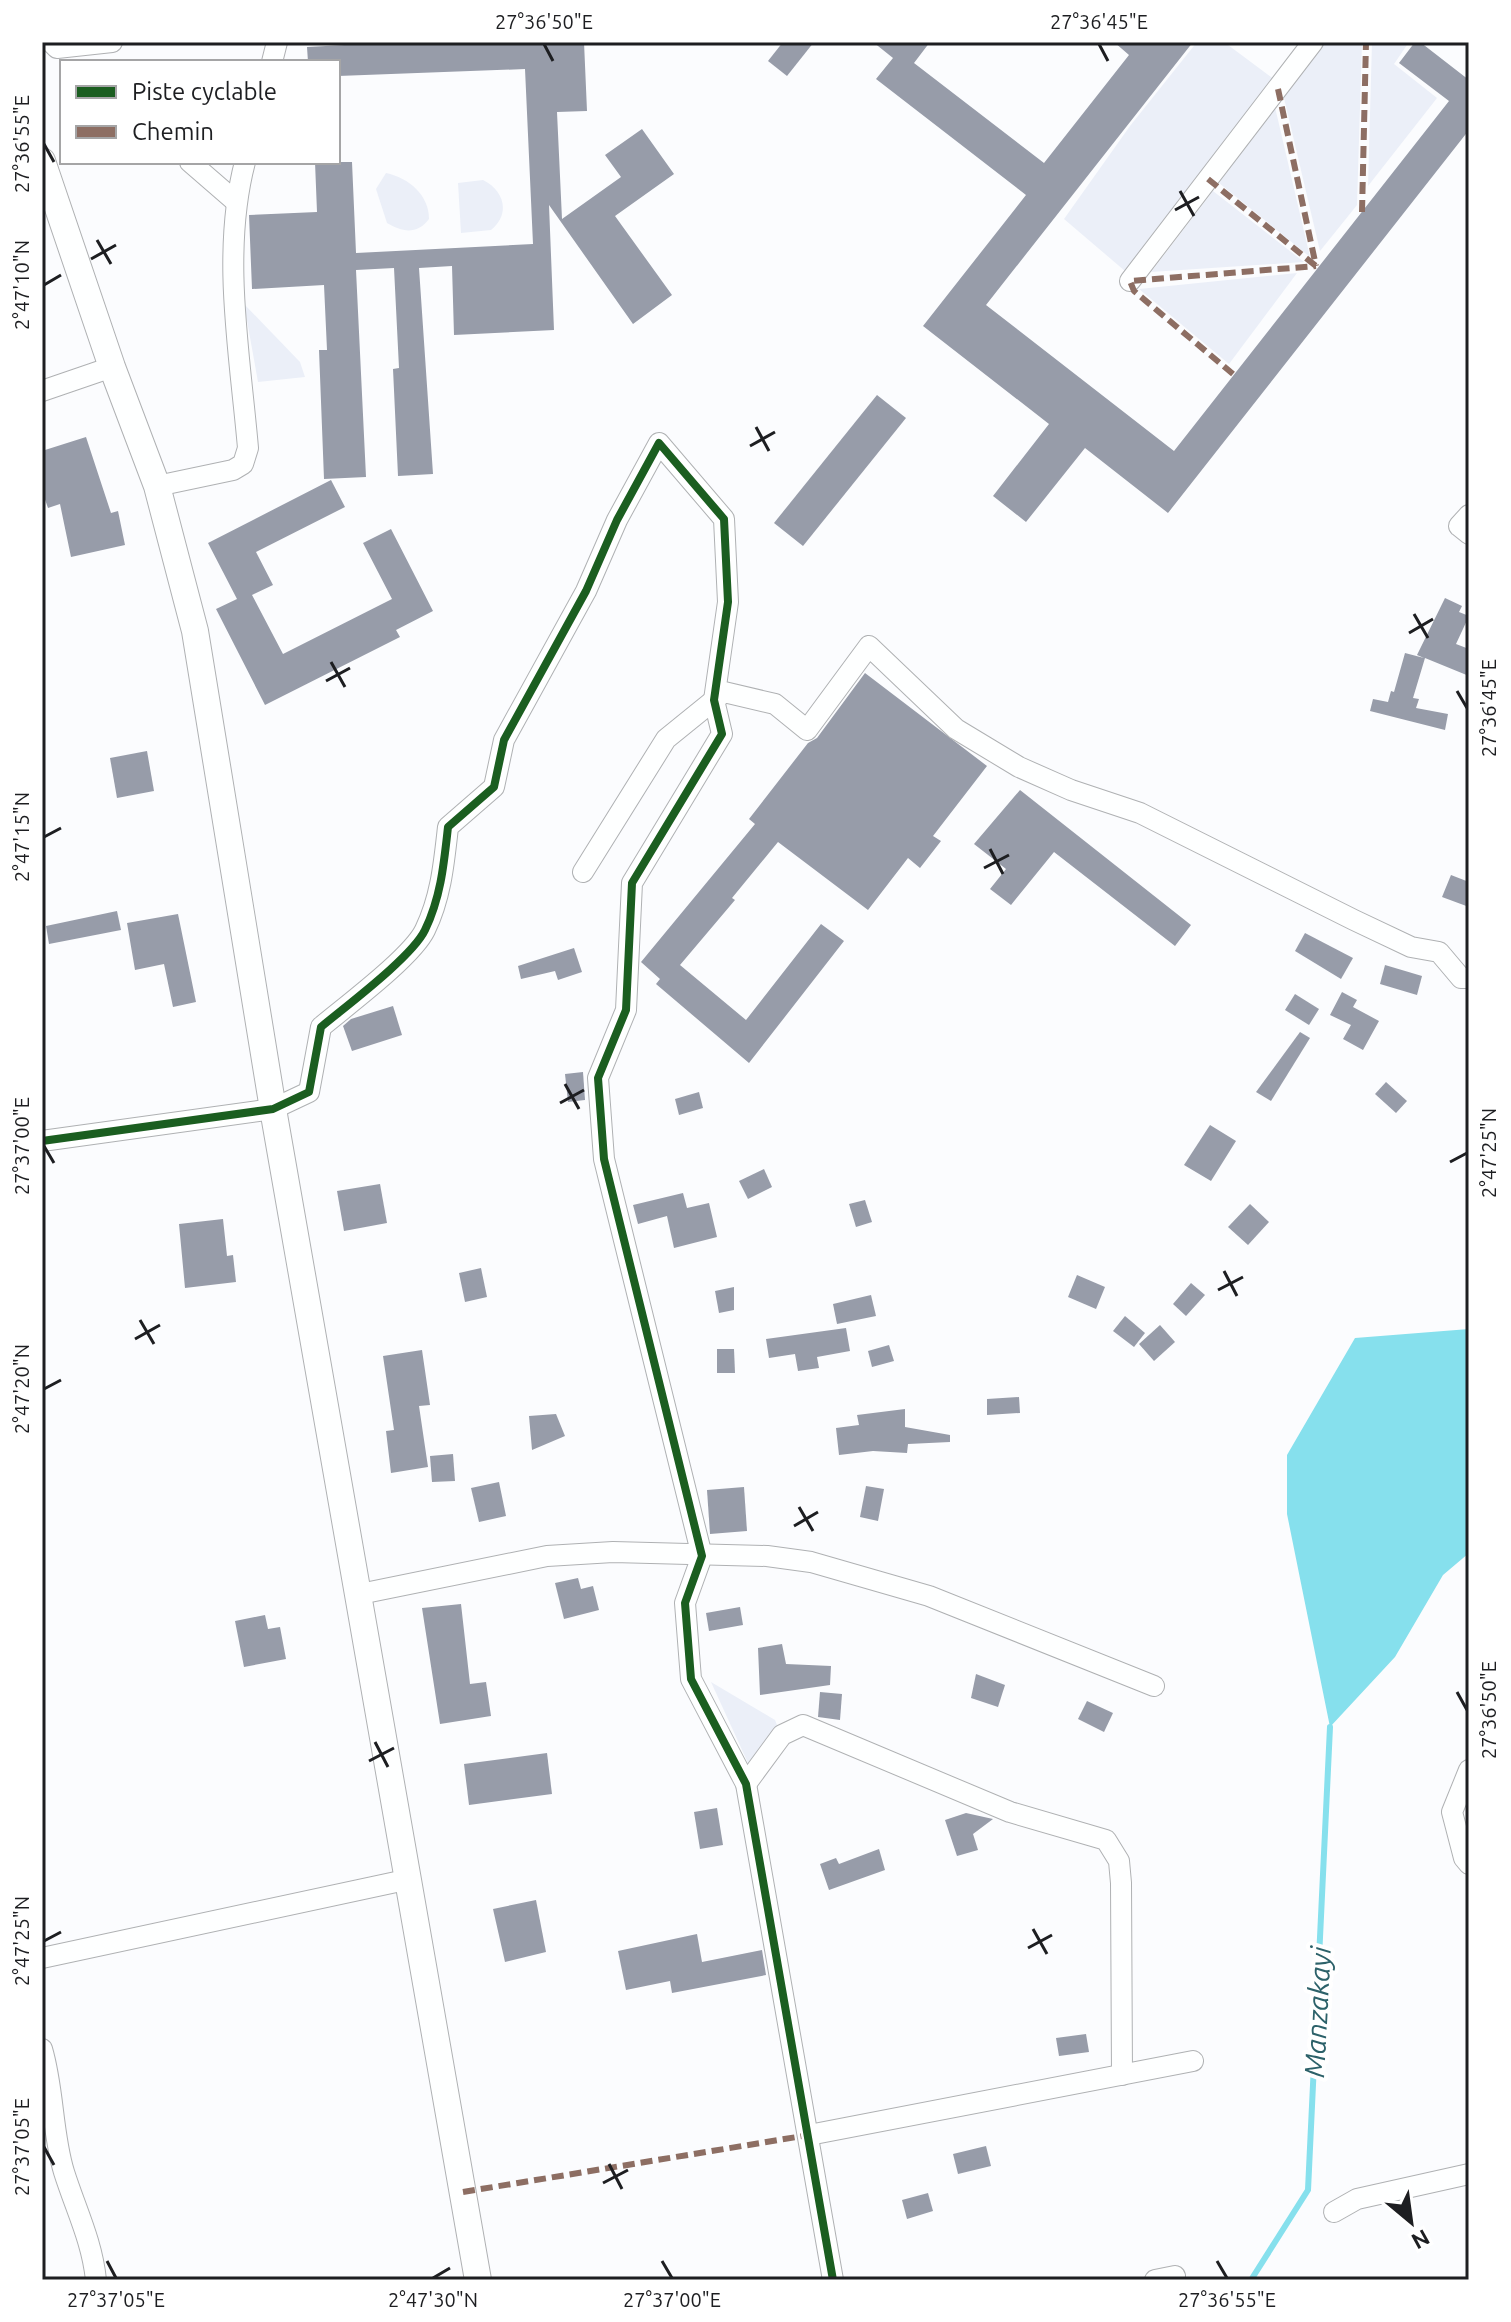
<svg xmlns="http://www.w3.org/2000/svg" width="1511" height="2322" viewBox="0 0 1511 2322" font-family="Ubuntu,sans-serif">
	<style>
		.green { fill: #ebeff8 }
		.water { fill: #86e0ed }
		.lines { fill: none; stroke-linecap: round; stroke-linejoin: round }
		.stream { stroke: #86e0ed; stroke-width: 6 }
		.building { fill: #979ca9 }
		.minor-casing { stroke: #afb1b3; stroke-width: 22 }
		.major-casing { stroke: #afb1b3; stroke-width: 28 }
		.minor { stroke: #feffff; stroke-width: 20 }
		.major { stroke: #feffff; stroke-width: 26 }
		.quiet { stroke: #8d6e63; stroke-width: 6; stroke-dasharray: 12 6; stroke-linecap: butt }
		.cycleway-casing { stroke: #fff; stroke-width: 13 }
		.cycleway { stroke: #1b5e20; stroke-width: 8 }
		.ticks { fill: none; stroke: #1d1e21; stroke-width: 3 }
		.labels { text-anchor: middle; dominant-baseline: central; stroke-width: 8; stroke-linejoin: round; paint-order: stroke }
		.water-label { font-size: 28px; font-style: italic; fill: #2c6169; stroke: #fff }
		.neatline { fill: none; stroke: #1d1e21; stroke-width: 3 }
		.ticks-label { font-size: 20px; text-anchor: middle; fill: #1d1e21 }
	</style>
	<rect width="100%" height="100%" fill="#fbfcfe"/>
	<g class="green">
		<path d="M1197,42H1224L1275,80L1125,271L1064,219L1130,126Z"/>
		<path d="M1324,42H1362L1357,205L1320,251L1284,98Z"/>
		<path d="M1372,42H1409L1394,64L1437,98L1368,186Z"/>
		<path d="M1275,107L1310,257L1219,183Z"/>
		<path d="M386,173C409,178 429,195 429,219C417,235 402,232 387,223L376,189Z"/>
		<path d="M483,180C504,190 511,214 491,230L461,233L458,183Z"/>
		<path d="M1213,191L1304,262L1151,272Z"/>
		<path d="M1297,273L1229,364L1139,289Z"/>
		<path d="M244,304L300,362L305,377L258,382Z"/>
		<path d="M711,1682L775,1720L779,1730L763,1755L748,1763Z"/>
	</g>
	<path class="water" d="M1469,1329V1553L1443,1575L1395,1657L1330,1727L1287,1514V1455L1355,1338Z"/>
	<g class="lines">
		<path class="stream" d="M1251,2280L1308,2190L1330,1727"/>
	</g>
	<g class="building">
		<path d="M401,42H584L587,111L557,112L562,219L621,177L605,155L642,129L674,174L615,216L672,295L633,324L549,205L554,330L454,335L452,266L419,268L433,474L398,476L393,369L399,368L394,268L356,270L366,477L324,479L319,350H327L324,285L252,289L249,215L317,212L315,162H352L356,253L533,244L525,69L338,76V62H308L307,47Z"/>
		<path d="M783,42H814L787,76L768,61Z"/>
		<path d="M873,42H930L914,63L1044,163L1129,55L1114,42H1193L986,305L1174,451L1449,101L1399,63L1415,42H1420L1469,80V130L1168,513L1085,448L1026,522L993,496L1049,424L923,326L1026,195L876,79L893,58Z"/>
		<path d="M877,395L906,418L803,546L774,523Z"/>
		<path d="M86,437L111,513L118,511L125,545L71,557L60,504L48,508L42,491V470L45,450Z"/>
		<path d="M331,480L345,507L256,552L273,585L252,595L283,654L392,599L363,543L391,529L433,611L396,630L400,637L265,705L216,609L237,599L208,543Z"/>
		<path d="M1445,598L1462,606L1459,612L1469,616L1456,644L1469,649V676L1425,658L1413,698L1419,699L1416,708L1448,714L1445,730L1370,711L1373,699L1388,702L1391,691L1394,692L1405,653L1424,658L1417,655Z"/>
		<path d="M865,673L987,766L933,836L941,841L920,868L908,858L868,910L778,842L732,898L735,900L680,965L746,1020L821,924L844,941L749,1063L656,984L660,979L641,962L755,824L749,819L808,743L817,738Z"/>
		<path d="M147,751L154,791L117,798L110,758Z"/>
		<path d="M1020,790L1191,925L1175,946L1054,852L1011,905L990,889L1006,869L974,844Z"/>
		<path d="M1451,875L1469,882V907L1442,897Z"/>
		<path d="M117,911L121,930L49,944L46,926Z"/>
		<path d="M178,914L196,1002L173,1007L164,964L135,970L127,923Z"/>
		<path d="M1305,933L1353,958L1341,979L1295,951Z"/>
		<path d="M574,948L582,972L558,980L555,971L521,979L518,966Z"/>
		<path d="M1385,965L1422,976L1417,995L1380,984Z"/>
		<path d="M1342,992L1357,1000L1353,1007L1379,1021L1363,1050L1343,1039L1351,1025L1330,1015Z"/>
		<path d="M1295,994L1319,1009L1309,1025L1285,1010Z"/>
		<path d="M393,1006L402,1035L352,1051L343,1026L351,1019Z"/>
		<path d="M1300,1032L1310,1038L1271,1101L1256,1092Z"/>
		<path d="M583,1072L585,1100L568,1102L565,1074Z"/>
		<path d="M1386,1082L1407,1101L1396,1113L1375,1094Z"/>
		<path d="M699,1092L703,1108L679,1115L675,1099Z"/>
		<path d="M1210,1125L1236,1141L1211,1181L1184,1165Z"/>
		<path d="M764,1169L772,1187L748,1199L739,1181Z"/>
		<path d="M380,1184L387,1223L344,1231L337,1191Z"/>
		<path d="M683,1193L687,1208L709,1203L717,1237L674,1248L667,1216L638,1224L633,1205Z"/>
		<path d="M865,1200L872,1222L856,1227L849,1204Z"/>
		<path d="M1250,1204L1269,1222L1248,1245L1228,1227Z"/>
		<path d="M223,1219L227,1256L233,1255L236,1282L185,1288L179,1224Z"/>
		<path d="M481,1268L487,1297L465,1302L459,1273Z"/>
		<path d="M1077,1275L1105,1287L1096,1309L1068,1297Z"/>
		<path d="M1191,1283L1205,1295L1186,1316L1173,1304Z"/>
		<path d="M734,1287V1310L719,1313L715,1291Z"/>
		<path d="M871,1295L876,1316L837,1324L833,1304Z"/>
		<path d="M1125,1316L1145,1333L1134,1347L1113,1331Z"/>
		<path d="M1160,1325L1175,1342L1154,1361L1139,1344Z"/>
		<path d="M846,1328L850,1351L817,1357L819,1368L798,1371L795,1354L769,1358L766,1339Z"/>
		<path d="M889,1345L894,1361L872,1367L868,1351Z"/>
		<path d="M717,1349H734L735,1373H717Z"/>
		<path d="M422,1350L430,1405L419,1406L428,1467L391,1473L386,1431L394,1430L383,1356Z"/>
		<path d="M1019,1397L1020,1413L987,1415V1399Z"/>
		<path d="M905,1409V1427L950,1435V1442L908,1444L907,1453L873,1451L839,1455L836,1428L859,1425L857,1415Z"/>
		<path d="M556,1414L565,1436L532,1450L529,1416Z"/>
		<path d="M453,1454L455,1481L432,1482L430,1456Z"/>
		<path d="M499,1482L506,1516L479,1522L471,1488Z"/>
		<path d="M866,1486L884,1489L878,1521L860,1517Z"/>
		<path d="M744,1487L747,1531L710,1534L707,1490Z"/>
		<path d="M578,1578L581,1589L593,1586L599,1610L564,1619L555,1583Z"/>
		<path d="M461,1604L470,1684L486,1682L491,1716L440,1724L422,1608Z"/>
		<path d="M740,1607L743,1625L709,1631L706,1613Z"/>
		<path d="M265,1615L268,1629L280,1627L286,1659L244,1667L235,1621Z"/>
		<path d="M782,1644L786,1664L831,1666L830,1685L760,1695L758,1648Z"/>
		<path d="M976,1674L1005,1685L998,1707L971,1698Z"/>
		<path d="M820,1692L842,1694L840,1720L818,1717Z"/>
		<path d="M1087,1701L1113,1713L1104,1732L1078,1719Z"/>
		<path d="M547,1753L552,1794L469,1805L464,1764Z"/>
		<path d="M717,1808L723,1845L700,1849L694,1812Z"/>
		<path d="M966,1813L993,1819L973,1834L978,1850L957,1856L945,1820Z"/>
		<path d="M879,1849L885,1870L829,1890L820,1864L836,1858L839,1864Z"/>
		<path d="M536,1900L546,1952L505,1962L493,1909Z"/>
		<path d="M697,1934L702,1962L762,1950L766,1975L672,1993L670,1981L626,1990L618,1951Z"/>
		<path d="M1086,2034L1089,2052L1059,2056L1056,2038Z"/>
		<path d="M986,2146L991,2166L958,2174L953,2154Z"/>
		<path d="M928,2193L933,2211L907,2219L902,2200Z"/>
	</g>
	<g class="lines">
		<defs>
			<g id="minor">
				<path d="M51,42L57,48L112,42"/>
				<path d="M272,62L277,42"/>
				<path d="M190,162L235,201"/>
				<path d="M1130,281L1313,42"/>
				<path d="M42,391L112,367"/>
				<path d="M157,486L233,470L243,464L248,448C240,355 221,253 245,162"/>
				<path d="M1469,515L1459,526L1469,534"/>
				<path d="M583,872L666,739L724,692L775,704L807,730L869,646L956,729L1019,767L1071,790L1140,813L1354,920L1411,947L1439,952L1461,978H1469"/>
				<path d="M42,1141L273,1109L309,1092L321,1027C346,1006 412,957 425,930C441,897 444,863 448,827L494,787L504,740L586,591L617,520L659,443L724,519L728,602L714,700L722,734L632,883L626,1010L598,1078L604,1159L702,1556L685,1603L691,1679L746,1784L833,2280"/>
				<path d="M360,1594L547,1556L613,1552L767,1556L811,1562L929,1596L1154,1686"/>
				<path d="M1469,1770L1452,1812L1464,1858L1469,1864"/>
				<path d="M746,1784L782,1735L803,1725L1010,1812L1106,1840L1119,1861L1121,1883L1122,2075"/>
				<path d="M42,1958L410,1879"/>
				<path d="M42,2049C54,2089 52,2133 64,2172C76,2210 92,2241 96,2280"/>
				<path d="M809,2135L1193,2061"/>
				<path d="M1334,2212L1357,2199L1469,2174"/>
				<path d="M1155,2280L1175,2276"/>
			</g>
			<path id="major" d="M42,161L112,367L157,486L195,631L273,1109L478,2280"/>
		</defs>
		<use href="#minor" class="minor-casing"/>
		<use href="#major" class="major-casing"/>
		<use href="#minor" class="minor"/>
		<use href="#major" class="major"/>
		<g class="quiet">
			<path d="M1278,89L1316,266"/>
			<path d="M1208,179L1316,266"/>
			<path d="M1362,212L1366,42"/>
			<path d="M1233,374L1134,291L1130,281L1316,266"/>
			<path d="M463,2192L809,2135"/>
		</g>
		<defs>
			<path id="cycleway" d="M42,1141L273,1109L309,1092L321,1027C346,1006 412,957 425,930C441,897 444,863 448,827L494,787L504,740L586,591L617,520L659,443L724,519L728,602L714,700L722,734L632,883L626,1010L598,1078L604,1159L702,1556L685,1603L691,1679L746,1784L833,2280"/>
		</defs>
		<use href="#cycleway" class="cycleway-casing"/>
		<use href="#cycleway" class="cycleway"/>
	</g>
	<path class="ticks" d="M544,44L553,61M1099,44L1108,61M44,144L54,162M1180,191L1194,216M1175,210L1199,197M97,240L111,264M91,259L116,245M44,285L61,275M756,427L769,451M750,446L775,432M1414,614L1428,638M1409,633L1433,619M331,662L345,687M326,681L350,668M1457,691L1467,708M44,837L61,828M990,849L1003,874M984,868L1009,855M565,1084L579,1109M560,1103L584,1090M44,1146L54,1163M1450,1162L1467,1153M1224,1271L1237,1296M1218,1290L1243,1277M140,1320L154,1344M135,1339L160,1325M44,1389L61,1380M799,1507L813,1531M794,1526L818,1512M1457,1692L1467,1710M375,1742L388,1767M369,1761L394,1748M1033,1929L1047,1954M44,1941L61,1932M1028,1948L1052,1935M44,2147L54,2165M609,2164L622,2189M603,2183L628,2170M107,2261L116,2278M662,2261L672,2278M1217,2261L1227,2278M433,2278L450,2268"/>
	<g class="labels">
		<g class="water-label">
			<text transform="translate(1317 2012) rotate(-87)">Manzakayi</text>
		</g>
	</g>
	<rect width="1511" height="2322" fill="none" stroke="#ffffff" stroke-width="88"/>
	<rect x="60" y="60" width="280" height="104" fill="#ffffff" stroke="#a5a5a6" stroke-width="2"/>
	<rect x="76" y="86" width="40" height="12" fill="#1b5e20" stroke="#a5a5a6" stroke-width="2"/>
	<text x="132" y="100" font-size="24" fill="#1d1e21">Piste cyclable</text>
	<rect x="76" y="126" width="40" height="12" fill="#8d6e63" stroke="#a5a5a6" stroke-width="2"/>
	<text x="132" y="140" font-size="24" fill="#1d1e21">Chemin</text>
	<g transform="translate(1411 2222) rotate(151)" stroke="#ffffff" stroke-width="6" paint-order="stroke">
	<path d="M0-6L14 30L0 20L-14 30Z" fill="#1d1e21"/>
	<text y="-12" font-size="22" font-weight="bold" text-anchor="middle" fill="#1d1e21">N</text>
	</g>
	<rect x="44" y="44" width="1423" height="2234" class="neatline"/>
	<g class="ticks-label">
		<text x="544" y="29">27°36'50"E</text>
		<text x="1099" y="29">27°36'45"E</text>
		<text transform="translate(22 144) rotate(-90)" y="7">27°36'55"E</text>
		<text transform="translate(22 285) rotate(-90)" y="7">2°47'10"N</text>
		<text transform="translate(1489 708) rotate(-90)" y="7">27°36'45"E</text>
		<text transform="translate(22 837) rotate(-90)" y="7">2°47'15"N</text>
		<text transform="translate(22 1146) rotate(-90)" y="7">27°37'00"E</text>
		<text transform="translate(1489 1153) rotate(-90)" y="7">2°47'25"N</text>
		<text transform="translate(22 1389) rotate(-90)" y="7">2°47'20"N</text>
		<text transform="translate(1489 1710) rotate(-90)" y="7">27°36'50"E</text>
		<text transform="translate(22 1941) rotate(-90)" y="7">2°47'25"N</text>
		<text transform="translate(22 2147) rotate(-90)" y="7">27°37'05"E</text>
		<text x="116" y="2307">27°37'05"E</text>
		<text x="433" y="2307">2°47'30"N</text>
		<text x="672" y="2307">27°37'00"E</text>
		<text x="1227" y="2307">27°36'55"E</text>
	</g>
</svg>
